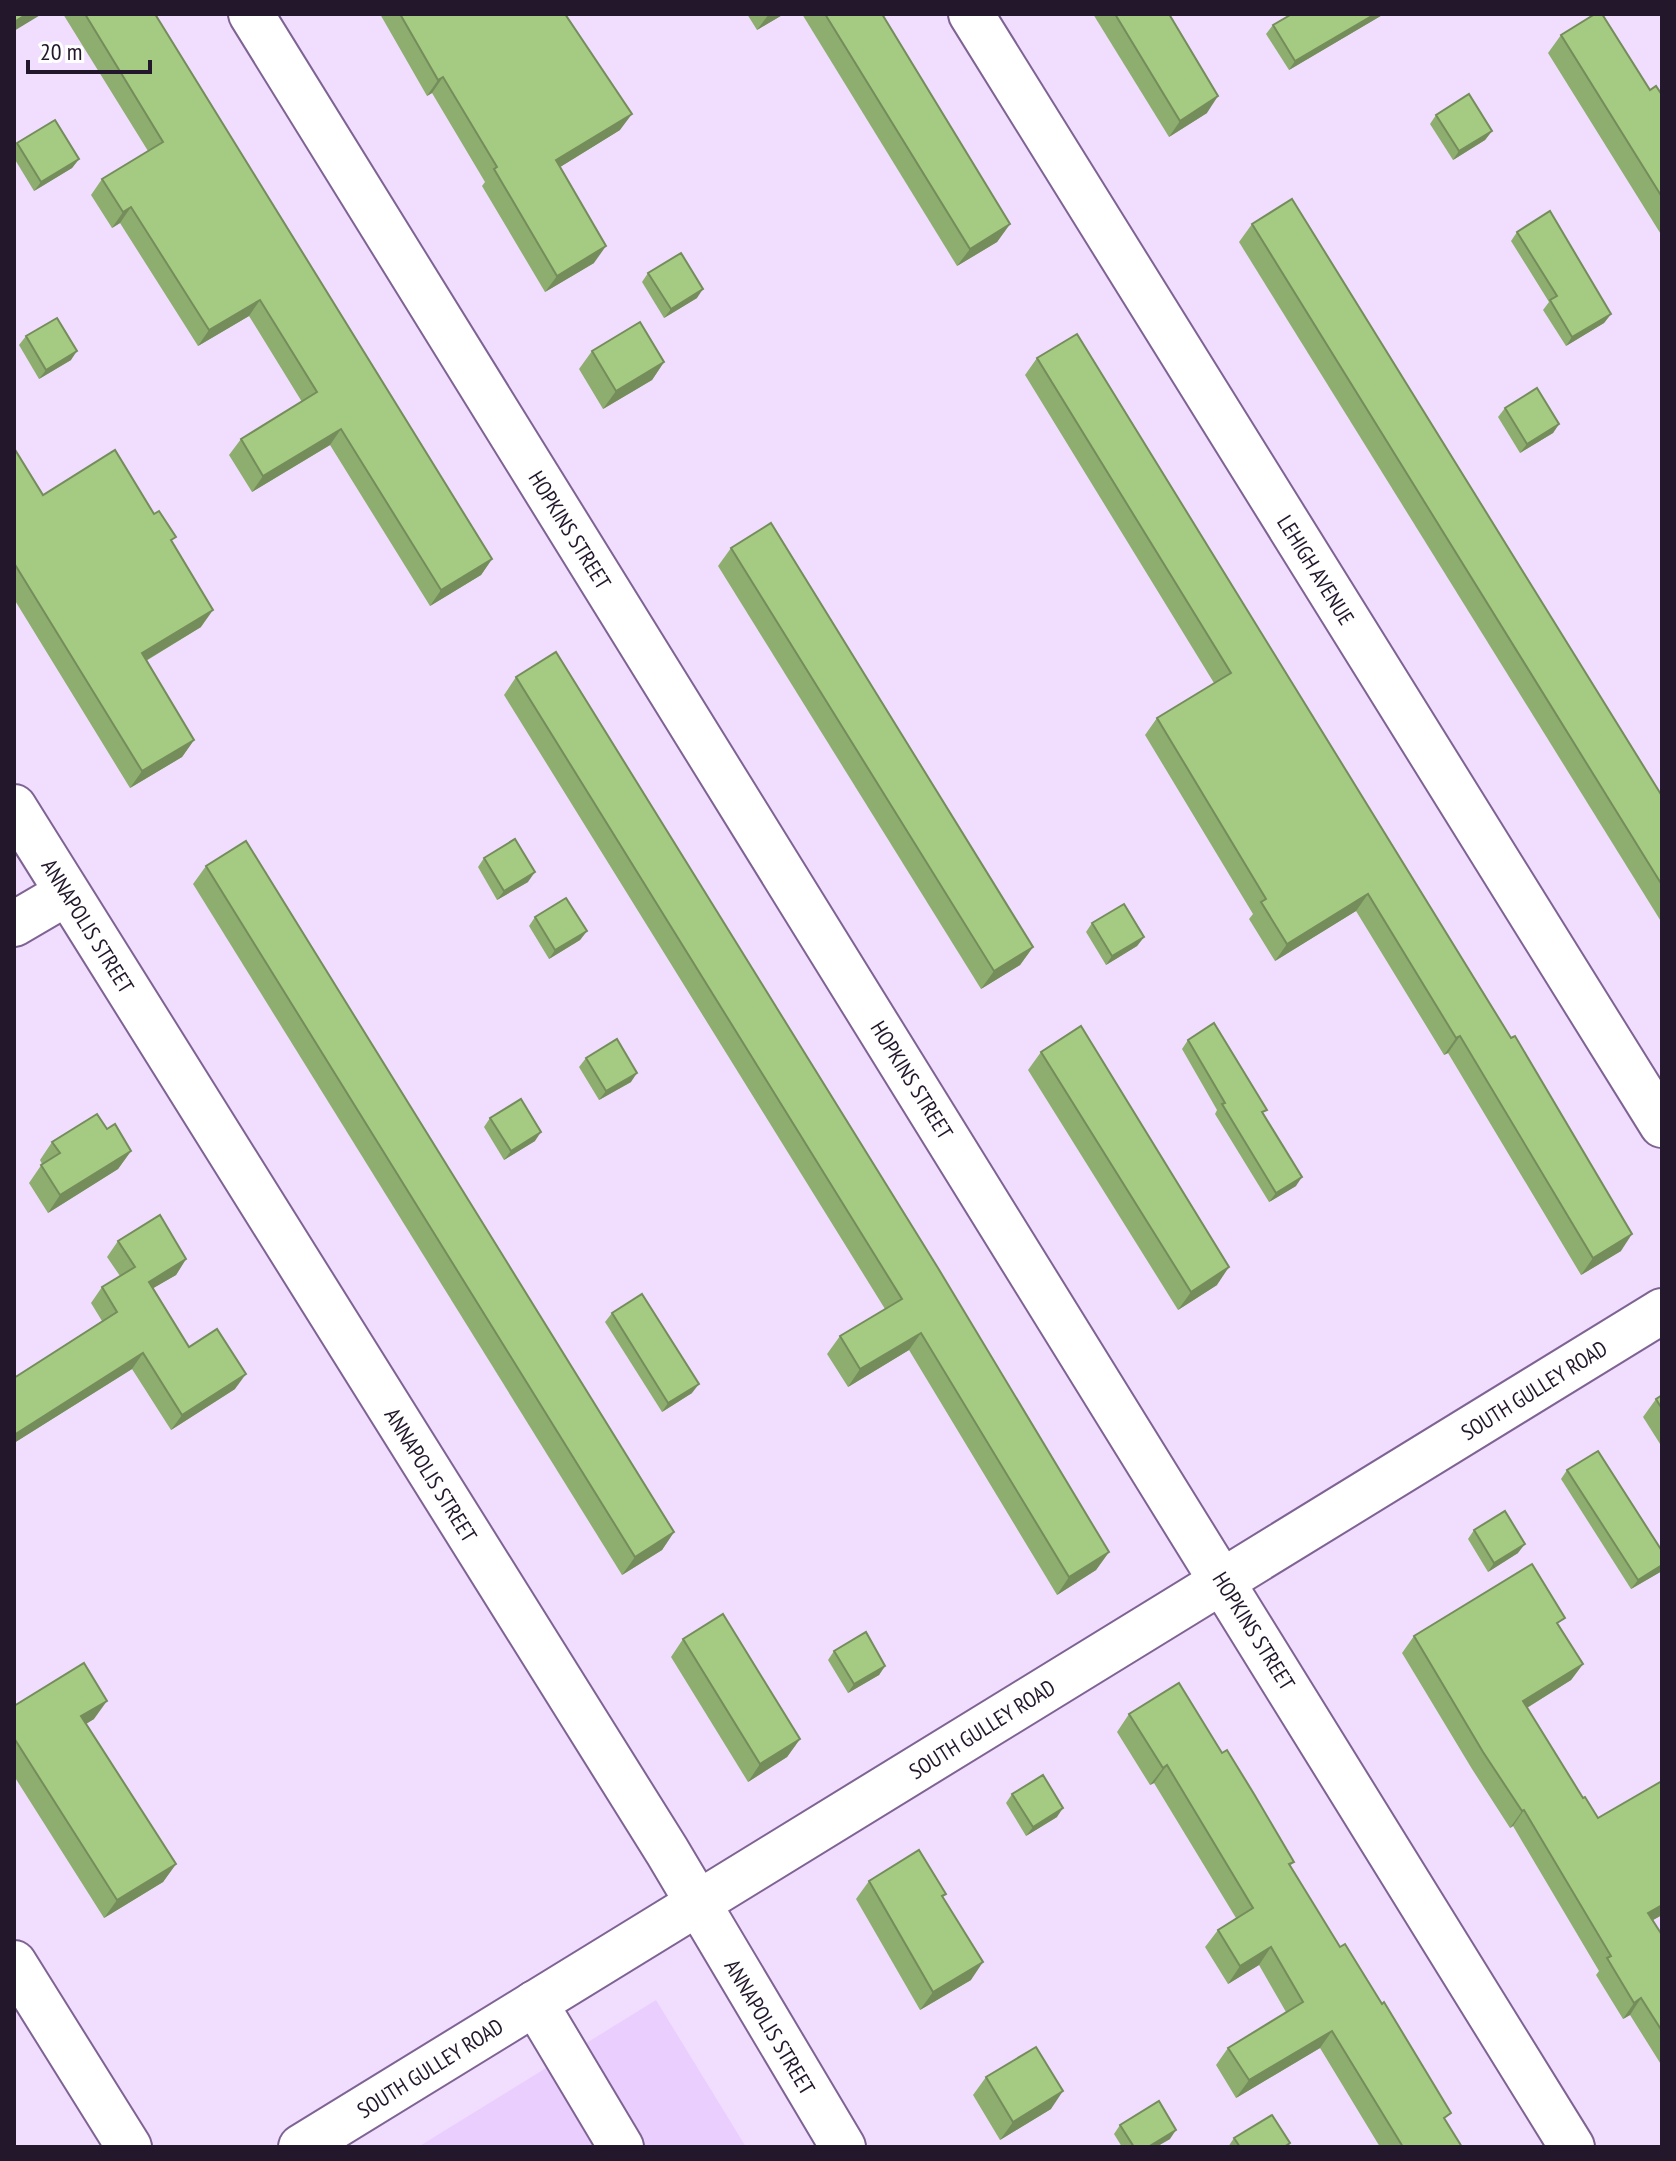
<svg xmlns="http://www.w3.org/2000/svg" width="1676" height="2161" viewBox="0 0 1676 2161" font-family="'PT Sans Narrow',sans-serif">
	<style>
		.built { fill: #eacefe }
		.lines { fill: none; stroke-linecap: round; stroke-linejoin: round }
		.minor-casing { stroke: #7f6493; stroke-width: 48 }
		.minor { stroke: #fff; stroke-width: 44 }
		.wall { fill: #8eae70 }
		.shaded-wall { fill: #748d5b }
		.building { fill: #a5ca82; stroke: #748d5b; stroke-width: 2 }
		.labels { text-anchor: middle; dominant-baseline: central; stroke-width: 6; stroke-linejoin: round; paint-order: stroke }
		.street-label { font-size: 22px; fill: #23182b; stroke: #fff }
	</style>
	<rect width="100%" height="100%" fill="#f1deff"/>
	<path class="built" d="M656,2000L746,2147H418Z"/>
	<g class="lines">
		<defs>
			<g id="minor">
				<path d="M251,14L1572,2147"/>
				<path d="M971,14L1662,1125"/>
				<path d="M14,807L667,1851L843,2147"/>
				<path d="M14,924L67,893"/>
				<path d="M14,1963L129,2147"/>
				<path d="M535,2003L621,2147"/>
				<path d="M301,2147L1662,1311"/>
			</g>
		</defs>
		<use href="#minor" class="minor-casing"/>
		<use href="#minor" class="minor"/>
	</g>
	<g class="wall">
		<path d="M63,14H155L492,559L481,575L430,606L330,445L252,492L229,455L241,439L302,402L249,316L198,346L120,223L112,228L91,195L102,179L148,151Z"/>
		<path d="M380,14H565L620,130L560,167L594,263L545,292L482,186L485,182L432,93L427,96Z"/>
		<path d="M747,14H784L757,30Z"/>
		<path d="M802,14H882L1010,224L997,242L957,266Z"/>
		<path d="M1093,14H1169L1207,113L1169,137Z"/>
		<path d="M1292,14H1384L1289,70L1266,34L1273,25Z"/>
		<path d="M1561,35L1650,90L1662,95V236L1548,53Z"/>
		<path d="M1436,115L1492,131L1485,140L1453,160L1430,124Z"/>
		<path d="M17,143L79,159L72,168L34,191L14,158V147Z"/>
		<path d="M1252,224L1662,796V923L1239,242Z"/>
		<path d="M1517,232L1611,314L1604,323L1566,346L1543,310L1549,302L1511,241Z"/>
		<path d="M648,273L697,298L664,318L642,282Z"/>
		<path d="M26,336L71,360L39,379L19,345Z"/>
		<path d="M592,351L664,362L652,380L603,409L579,369Z"/>
		<path d="M1037,358L1621,1251L1581,1275L1448,1053L1444,1055L1356,911L1275,961L1249,919L1253,914L1145,735L1157,718L1214,683L1025,375Z"/>
		<path d="M1505,408L1559,424L1553,433L1520,453L1498,417Z"/>
		<path d="M14,448L43,495L154,514L172,542L201,627L146,661L194,740L182,757L130,788L14,599Z"/>
		<path d="M731,548L1033,947L1020,965L981,989L718,566Z"/>
		<path d="M516,677L1109,1552L1096,1570L1057,1595L909,1350L848,1387L827,1354L840,1336L885,1309L504,695Z"/>
		<path d="M484,858L528,882L497,900L478,867Z"/>
		<path d="M206,866L674,1532L662,1550L622,1575L193,884Z"/>
		<path d="M535,917L587,931L580,940L549,959L529,926Z"/>
		<path d="M1092,923L1144,937L1137,946L1106,965L1086,932Z"/>
		<path d="M1188,1040L1264,1114L1296,1186L1269,1202L1215,1114L1217,1110L1182,1049Z"/>
		<path d="M1041,1052L1217,1285L1178,1310L1028,1070Z"/>
		<path d="M586,1058L631,1082L599,1100L579,1067Z"/>
		<path d="M490,1118L535,1141L504,1160L484,1127Z"/>
		<path d="M107,1129L131,1151L118,1169L48,1213L29,1183L42,1164L40,1160L52,1142Z"/>
		<path d="M118,1241L186,1259L176,1275L153,1288L189,1347L235,1389L171,1430L132,1369L14,1443V1378L102,1321L91,1303L102,1287L120,1276L107,1257Z"/>
		<path d="M612,1313L692,1393L662,1412L605,1322Z"/>
		<path d="M1662,1395V1447L1643,1417L1656,1399Z"/>
		<path d="M1567,1470L1662,1551V1571L1631,1589L1561,1479Z"/>
		<path d="M1474,1530L1518,1553L1488,1572L1468,1539Z"/>
		<path d="M1559,1626L1583,1664L1571,1680L1527,1708L1583,1798L1598,1818L1662,1781V1915L1653,1920L1662,1935V2066L1630,2015L1623,2019L1596,1975L1599,1971L1513,1826L1510,1828L1472,1769L1402,1653L1414,1636Z"/>
		<path d="M683,1639L800,1739L787,1757L748,1782L671,1657Z"/>
		<path d="M834,1651L885,1666L879,1675L848,1693L828,1660Z"/>
		<path d="M14,1706L94,1719L86,1724L176,1864L163,1882L104,1918L14,1776Z"/>
		<path d="M1129,1714L1222,1753L1294,1862L1290,1866L1462,2147H1380L1320,2048L1236,2098L1216,2065L1228,2048L1286,2012L1259,1965L1228,1984L1205,1947L1218,1930L1236,1918L1154,1783L1150,1785L1117,1732Z"/>
		<path d="M1012,1794L1057,1817L1026,1836L1006,1803Z"/>
		<path d="M869,1881L943,1898L971,1980L920,2010L856,1899Z"/>
		<path d="M986,2077L1051,2109L1000,2140L973,2095Z"/>
		<path d="M1120,2125L1170,2139L1156,2147H1122L1114,2134Z"/>
		<path d="M1234,2138L1290,2143L1288,2147H1228Z"/>
	</g>
	<g class="shaded-wall">
		<path d="M27,14H42L14,31V22Z"/>
		<path d="M769,14H784L757,30Z"/>
		<path d="M1375,14H1384L1289,70L1295,61Z"/>
		<path d="M443,77L432,93L427,96L438,80Z"/>
		<path d="M1218,96L1207,113L1169,137L1180,121Z"/>
		<path d="M632,114L620,130L544,177L556,160Z"/>
		<path d="M1492,131L1485,140L1453,160L1459,151Z"/>
		<path d="M79,159L72,168L34,191L41,182Z"/>
		<path d="M131,207L120,223L112,228L123,212Z"/>
		<path d="M1010,224L997,242L957,266L970,249Z"/>
		<path d="M606,246L594,263L545,292L557,276Z"/>
		<path d="M703,289L697,298L664,318L671,309Z"/>
		<path d="M260,300L249,316L198,346L209,330Z"/>
		<path d="M1611,314L1604,323L1566,346L1572,337Z"/>
		<path d="M77,351L71,360L39,379L46,370Z"/>
		<path d="M664,362L652,380L603,409L616,391Z"/>
		<path d="M1559,424L1553,433L1520,453L1527,444Z"/>
		<path d="M341,429L330,445L252,492L263,476Z"/>
		<path d="M492,559L481,575L430,606L441,590Z"/>
		<path d="M213,610L201,627L130,670L142,653Z"/>
		<path d="M194,740L182,757L130,788L142,771Z"/>
		<path d="M535,872L528,882L497,900L504,891Z"/>
		<path d="M1368,894L1356,911L1275,961L1287,944Z"/>
		<path d="M587,931L580,940L549,959L555,950Z"/>
		<path d="M1144,937L1137,946L1106,965L1112,956Z"/>
		<path d="M1033,947L1020,965L981,989L994,971Z"/>
		<path d="M1460,1036L1448,1053L1444,1055L1456,1038Z"/>
		<path d="M637,1073L631,1082L599,1100L606,1091Z"/>
		<path d="M541,1132L535,1141L504,1160L511,1151Z"/>
		<path d="M131,1151L118,1169L48,1213L60,1195Z"/>
		<path d="M1302,1177L1296,1186L1269,1202L1276,1193Z"/>
		<path d="M1632,1234L1621,1251L1581,1275L1593,1258Z"/>
		<path d="M186,1259L176,1275L138,1297L149,1282Z"/>
		<path d="M1229,1267L1217,1285L1178,1310L1191,1292Z"/>
		<path d="M921,1333L909,1350L848,1387L860,1369Z"/>
		<path d="M143,1353L132,1369L14,1443V1435Z"/>
		<path d="M246,1374L235,1389L171,1430L182,1415Z"/>
		<path d="M699,1384L692,1393L662,1412L668,1403Z"/>
		<path d="M674,1532L662,1550L622,1575L635,1557Z"/>
		<path d="M1525,1544L1518,1553L1488,1572L1494,1563Z"/>
		<path d="M1109,1552L1096,1570L1057,1595L1069,1577Z"/>
		<path d="M1662,1565V1571L1631,1589L1638,1580Z"/>
		<path d="M1583,1664L1571,1680L1512,1717L1523,1701Z"/>
		<path d="M885,1666L879,1675L848,1693L854,1684Z"/>
		<path d="M107,1701L94,1719L69,1734L81,1716Z"/>
		<path d="M800,1739L787,1757L748,1782L760,1764Z"/>
		<path d="M1167,1765L1154,1783L1150,1785L1163,1768Z"/>
		<path d="M1063,1808L1057,1817L1026,1836L1033,1827Z"/>
		<path d="M1524,1810L1513,1826L1510,1828L1522,1811Z"/>
		<path d="M176,1864L163,1882L104,1918L117,1900Z"/>
		<path d="M1662,1905V1915L1637,1929L1648,1913Z"/>
		<path d="M1271,1947L1259,1965L1228,1984L1240,1966Z"/>
		<path d="M983,1962L971,1980L920,2010L933,1992Z"/>
		<path d="M1641,1998L1630,2015L1623,2019L1634,2003Z"/>
		<path d="M1332,2031L1320,2048L1236,2098L1249,2080Z"/>
		<path d="M1063,2091L1051,2109L1000,2140L1013,2122Z"/>
		<path d="M1176,2130L1170,2139L1156,2147H1148Z"/>
	</g>
	<g class="building">
		<path d="M14,14H27L14,22Z"/>
		<path d="M85,14H155L492,559L441,590L341,429L263,476L241,439L317,392L260,300L209,330L131,207L123,212L102,179L163,142Z"/>
		<path d="M400,14H565L632,114L556,160L606,246L557,276L494,169L497,167L443,77L438,80Z"/>
		<path d="M825,14H882L1010,224L970,249Z"/>
		<path d="M1115,14H1169L1218,96L1180,121Z"/>
		<path d="M1292,14H1375L1295,61L1273,25Z"/>
		<path d="M1595,14H1602L1650,90L1656,86L1662,95V197L1561,35Z"/>
		<path d="M1469,94L1492,131L1459,151L1436,115Z"/>
		<path d="M55,120L79,159L41,182L17,143Z"/>
		<path d="M1292,199L1662,796V885L1252,224Z"/>
		<path d="M1550,211L1611,314L1572,337L1550,300L1557,296L1517,232Z"/>
		<path d="M681,253L703,289L671,309L648,273Z"/>
		<path d="M57,318L77,351L46,370L26,336Z"/>
		<path d="M640,322L664,362L616,391L592,351Z"/>
		<path d="M1077,334L1511,1038L1515,1036L1632,1234L1593,1258L1460,1036L1456,1038L1368,894L1287,944L1261,902L1266,899L1157,718L1231,673L1037,358Z"/>
		<path d="M1537,388L1559,424L1527,444L1505,408Z"/>
		<path d="M14,448L43,495L115,450L154,514L159,511L176,537L171,540L213,610L142,653L194,740L142,771L14,563Z"/>
		<path d="M771,523L1033,947L994,971L731,548Z"/>
		<path d="M556,652L938,1268L1109,1552L1069,1577L921,1333L860,1369L840,1336L902,1299L516,677Z"/>
		<path d="M515,839L535,872L504,891L484,858Z"/>
		<path d="M246,841L674,1532L635,1557L206,866Z"/>
		<path d="M566,898L587,931L555,950L535,917Z"/>
		<path d="M1124,904L1144,937L1112,956L1092,923Z"/>
		<path d="M1214,1023L1267,1110L1262,1112L1302,1177L1276,1193L1222,1104L1225,1103L1188,1040Z"/>
		<path d="M1081,1026L1229,1267L1191,1292L1041,1052Z"/>
		<path d="M617,1039L637,1073L606,1091L586,1058Z"/>
		<path d="M521,1099L541,1132L511,1151L490,1118Z"/>
		<path d="M97,1114L107,1129L115,1124L131,1151L60,1195L41,1165L60,1153L52,1142Z"/>
		<path d="M160,1215L186,1259L149,1282L189,1347L217,1329L246,1374L182,1415L143,1353L14,1435V1378L117,1312L102,1287L135,1267L118,1241Z"/>
		<path d="M642,1294L699,1384L668,1403L612,1313Z"/>
		<path d="M1662,1395V1409L1656,1399Z"/>
		<path d="M1598,1451L1662,1551V1565L1638,1580L1567,1470Z"/>
		<path d="M1505,1511L1525,1544L1494,1563L1474,1530Z"/>
		<path d="M1532,1564L1565,1618L1557,1623L1583,1664L1523,1701L1583,1798L1585,1797L1598,1818L1662,1781V1905L1648,1913L1662,1935V2031L1641,1998L1634,2003L1607,1958L1611,1956L1524,1810L1522,1811L1483,1752L1414,1636Z"/>
		<path d="M723,1614L800,1739L760,1764L683,1639Z"/>
		<path d="M866,1632L885,1666L854,1684L834,1651Z"/>
		<path d="M84,1663L107,1701L81,1716L176,1864L117,1900L14,1738V1706Z"/>
		<path d="M1179,1683L1222,1753L1227,1750L1254,1794L1294,1862L1289,1864L1340,1947L1345,1944L1382,2004L1384,2002L1451,2113L1444,2118L1462,2147H1403L1332,2031L1249,2080L1228,2048L1303,2002L1271,1947L1240,1966L1218,1930L1253,1908L1167,1765L1163,1768L1129,1714Z"/>
		<path d="M1043,1775L1063,1808L1033,1827L1012,1794Z"/>
		<path d="M919,1850L946,1894L942,1896L983,1962L933,1992L869,1881Z"/>
		<path d="M1036,2047L1063,2091L1013,2122L986,2077Z"/>
		<path d="M1159,2101L1176,2130L1148,2147H1134L1120,2125Z"/>
		<path d="M1272,2115L1290,2143L1284,2147H1240L1234,2138Z"/>
	</g>
	<g class="labels">
		<g class="street-label">
			<text transform="translate(570 530) rotate(58)">HOPKINS STREET</text>
			<text transform="translate(1316 570) rotate(58)">LEHIGH AVENUE</text>
			<text transform="translate(88 926) rotate(58)">ANNAPOLIS STREET</text>
			<text transform="translate(912 1080) rotate(58)">HOPKINS STREET</text>
			<text transform="translate(1534 1390) rotate(-32)">SOUTH GULLEY ROAD</text>
			<text transform="translate(431 1475) rotate(58)">ANNAPOLIS STREET</text>
			<text transform="translate(1254 1631) rotate(58)">HOPKINS STREET</text>
			<text transform="translate(982 1729) rotate(-32)">SOUTH GULLEY ROAD</text>
			<text transform="translate(770 2027) rotate(59)">ANNAPOLIS STREET</text>
			<text transform="translate(430 2068) rotate(-32)">SOUTH GULLEY ROAD</text>
		</g>
	</g>
	<rect width="1676" height="2161" fill="none" stroke="#23182b" stroke-width="32"/>
	<path d="M28 60v12h122v-12" fill="none" stroke="#23182b" stroke-width="4"/>
	<text x="40" y="60" font-size="24" fill="#23182b" stroke="#ffffff" stroke-width="6" paint-order="stroke">20 m</text>
</svg>
